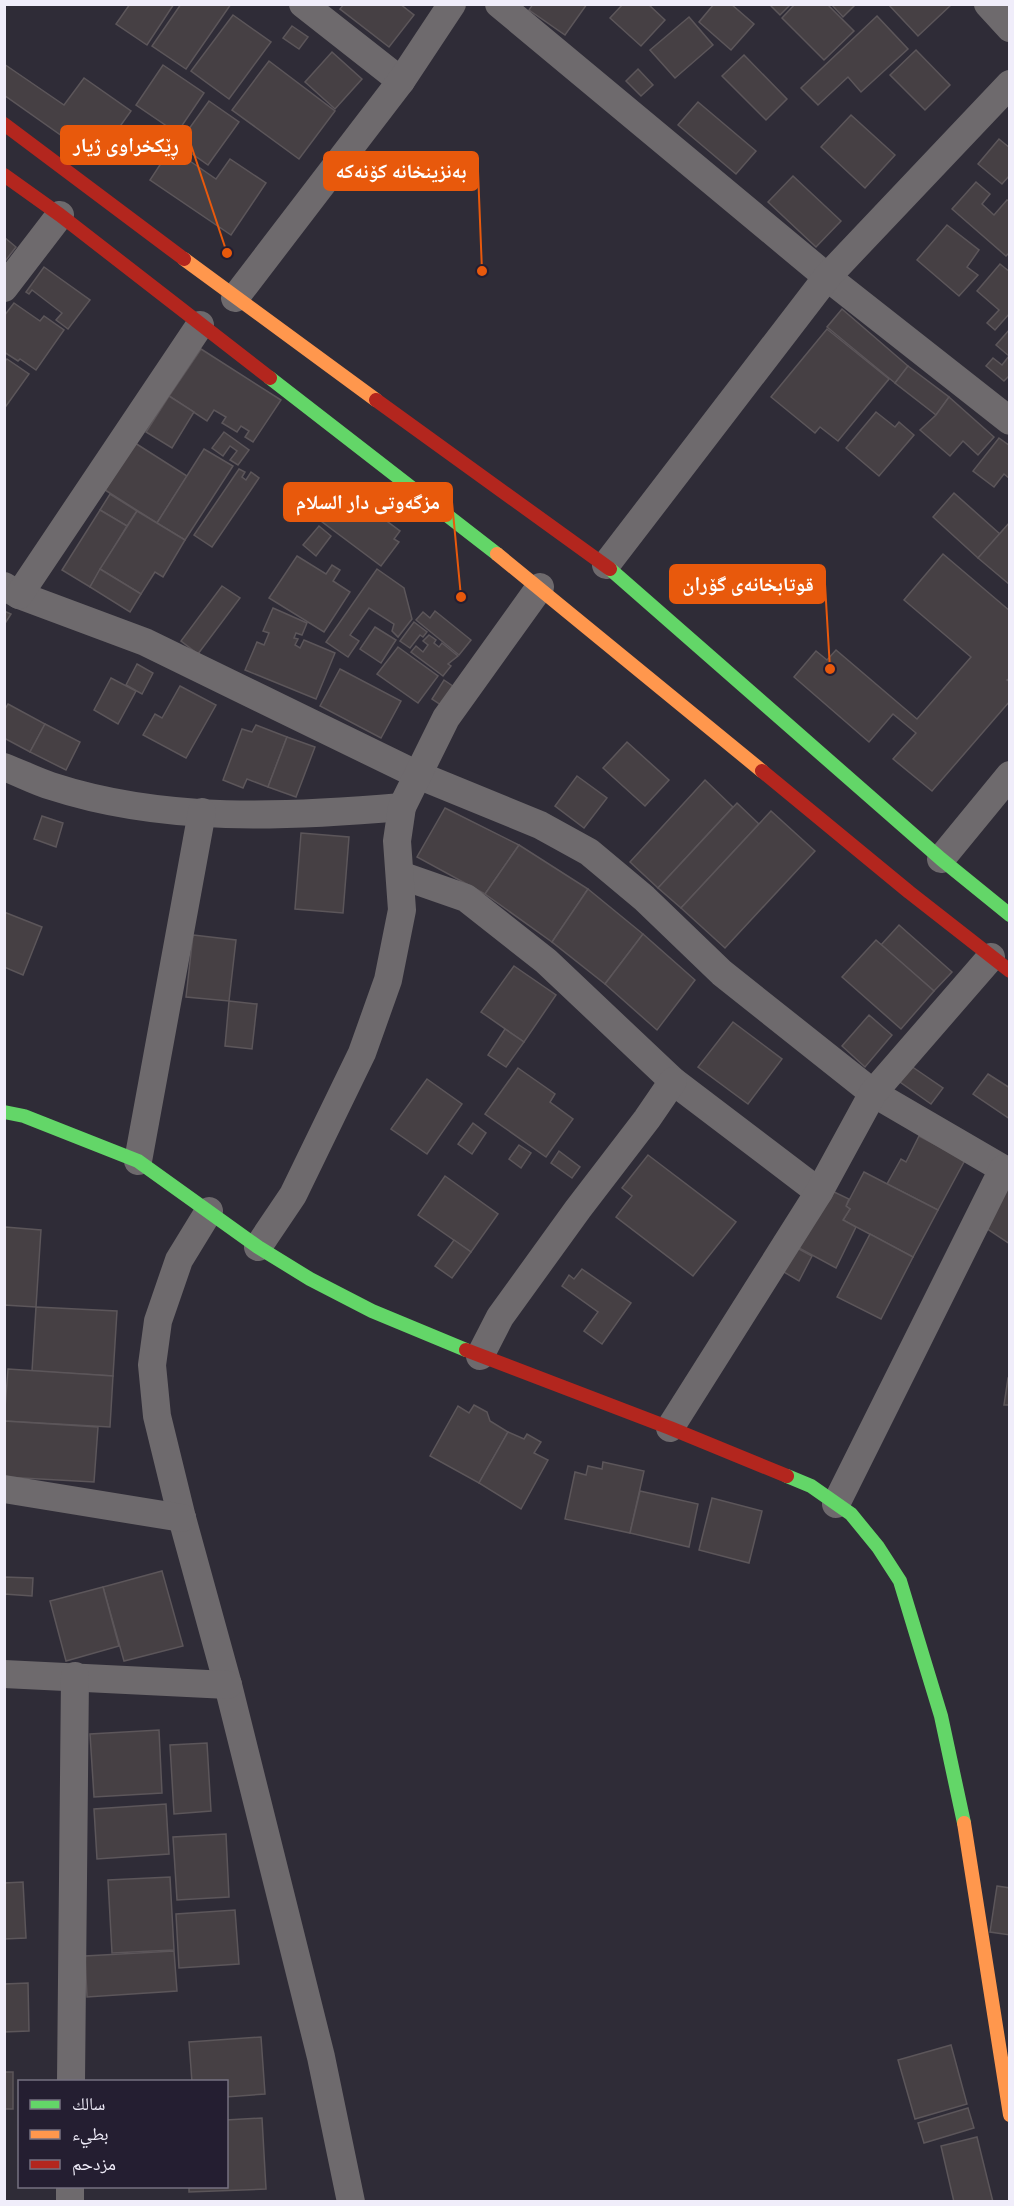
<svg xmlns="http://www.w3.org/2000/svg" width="1014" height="2206" viewBox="0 0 1014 2206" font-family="'Archivo Narrow','Noto Naskh Arabic',sans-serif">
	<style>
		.building { fill: #464044; stroke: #5c565a; stroke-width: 1.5 }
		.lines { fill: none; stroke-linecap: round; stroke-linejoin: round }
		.street { stroke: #6e6a6d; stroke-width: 28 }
		.fast { stroke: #63d668; stroke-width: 14 }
		.slow { stroke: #ff974d; stroke-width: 14 }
		.jam { stroke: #b3261e; stroke-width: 14 }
		.leader { fill: none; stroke: #e8590c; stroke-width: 2 }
		.callout-dot { fill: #e8590c; stroke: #241e31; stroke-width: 2 }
		.callout { fill: #e8590c; stroke: #e8590c; stroke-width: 2 }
		.callout-label { font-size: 20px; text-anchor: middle; font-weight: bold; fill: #fff }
	</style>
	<rect width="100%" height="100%" fill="#2f2c37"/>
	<g class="building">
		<path d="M130,4H174L147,45L116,24Z"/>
		<path d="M181,4H231L186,69L152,46Z"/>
		<path d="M344,4H400L414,15L389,47L340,9Z"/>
		<path d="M533,4H587L565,35L529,10Z"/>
		<path d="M623,4H648L665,20L641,46L610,18Z"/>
		<path d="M714,4H731L754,24L731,50L699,22Z"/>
		<path d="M769,4H791L780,15Z"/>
		<path d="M795,4H827L854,31L824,60L782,18Z"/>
		<path d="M831,4H856L843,17Z"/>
		<path d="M888,4H952L918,36Z"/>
		<path d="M233,15L271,42L229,99L191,71Z"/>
		<path d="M877,16L908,49L861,92L848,77L818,105L801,88Z"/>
		<path d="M689,17L713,45L675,78L650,50Z"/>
		<path d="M292,26L308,37L299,49L283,38Z"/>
		<path d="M916,50L950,85L925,110L890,75Z"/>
		<path d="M332,52L362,79L335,109L305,82Z"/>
		<path d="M744,55L787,99L766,120L722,76Z"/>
		<path d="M269,61L335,111L299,159L232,110Z"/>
		<path d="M4,64L64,105L84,78L131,111L96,160L4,95Z"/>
		<path d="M163,65L204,93L177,133L136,105Z"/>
		<path d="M638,69L653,85L641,96L626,81Z"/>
		<path d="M209,101L239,122L208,165L178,144Z"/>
		<path d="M698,102L756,151L736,174L678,125Z"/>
		<path d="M851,115L895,155L865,188L821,147Z"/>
		<path d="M999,139L1010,148V175L1002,184L978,164Z"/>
		<path d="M171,148L216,179L230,159L266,183L231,235L150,180Z"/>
		<path d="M793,176L841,221L816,247L768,202Z"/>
		<path d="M976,182L990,194L982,204L994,215L1007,200L1010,202V252L1006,256L952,209Z"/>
		<path d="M947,225L979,250L967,267L978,275L959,296L917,260Z"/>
		<path d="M4,237L16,247L6,260L4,259Z"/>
		<path d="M1000,264L1010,272V313L995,330L987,323L999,310L977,291Z"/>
		<path d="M44,267L90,300L68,329L56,320L62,313L32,290L29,294L26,292Z"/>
		<path d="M14,303L40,321L44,316L64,330L36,370L20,359L18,361L4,352V316Z"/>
		<path d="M842,309L908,366L895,383L827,327Z"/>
		<path d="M827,329L889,379L838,441L820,427L815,433L771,397Z"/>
		<path d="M1010,329V375L1004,381L986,366L993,358L1002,365L1009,356L996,345Z"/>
		<path d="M201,349L281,400L253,442L245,437L249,431L241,426L237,432L222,423L226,417L214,410L207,421L169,396Z"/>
		<path d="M7,359L29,374L4,409V362Z"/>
		<path d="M908,366L949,397L936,415L895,383Z"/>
		<path d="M169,396L194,412L172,448L146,432Z"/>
		<path d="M949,397L994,437L978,455L963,441L950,456L920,430L936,415Z"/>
		<path d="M876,412L895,427L899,422L914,435L879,476L846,448Z"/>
		<path d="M224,432L249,450L238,465L230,460L237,451L230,446L223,456L212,448Z"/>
		<path d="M999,438L1010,446V479L1004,474L994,487L973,471Z"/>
		<path d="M135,443L187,476L157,523L105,490Z"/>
		<path d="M204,449L233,466L185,540L157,523Z"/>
		<path d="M239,469L245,472L242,477L246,480L251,472L259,478L212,547L194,535Z"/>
		<path d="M345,490L400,531L394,539L399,542L381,566L321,521L332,506L338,511L344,503L339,498Z"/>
		<path d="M954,493L1000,534L978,558L933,517Z"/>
		<path d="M110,494L137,511L127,526L100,510Z"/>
		<path d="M100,510L127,526L90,587L62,570Z"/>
		<path d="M137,511L185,540L163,577L155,572L141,594L100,569Z"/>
		<path d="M1010,522V585L978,558Z"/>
		<path d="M319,526L331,536L316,556L303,545Z"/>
		<path d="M943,554L1010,611V678L1007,680L1010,682V701L932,791L893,759L916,733L893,714L869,742L794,677L816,651L827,660L836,650L917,719L971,657L904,600Z"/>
		<path d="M297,556L326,574L332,565L340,570L333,581L350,592L324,632L269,598Z"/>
		<path d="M100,569L141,594L130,612L90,587Z"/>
		<path d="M377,569L404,588L412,619L398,637L392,631L394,624L369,608L350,635L359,641L348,657L326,642Z"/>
		<path d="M222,586L240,598L198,654L181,641Z"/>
		<path d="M273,608L307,623L302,635L296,633L294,638L298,639L295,645L300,648L304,640L335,653L316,699L245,670L257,642L264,645L269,633L263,631Z"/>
		<path d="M4,611L11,614L4,625Z"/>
		<path d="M435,611L471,640L459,655L416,620L423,612L430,618Z"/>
		<path d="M414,622L427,632L423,637L420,635L410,648L400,641Z"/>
		<path d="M375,627L396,640L381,663L360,649Z"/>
		<path d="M429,635L436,640L434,643L439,647L442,643L458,656L448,664L451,666L443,676L411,652L416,646L423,652L428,645L423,641Z"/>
		<path d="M398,647L438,676L418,703L377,674Z"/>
		<path d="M137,664L153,673L142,694L126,685Z"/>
		<path d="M340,669L401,701L381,738L320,706Z"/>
		<path d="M111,678L136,691L118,724L94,710Z"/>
		<path d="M444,680L457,689L444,707L432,699Z"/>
		<path d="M180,686L216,705L186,758L143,735L155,714L162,718Z"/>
		<path d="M8,704L45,724L30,752L4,738V711Z"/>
		<path d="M45,724L80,742L66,770L30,752Z"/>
		<path d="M256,725L287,737L268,787L247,779L243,788L223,780L242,729L252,732Z"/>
		<path d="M287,737L315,747L296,797L268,787Z"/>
		<path d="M627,742L669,780L645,806L603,768Z"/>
		<path d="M577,776L607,798L584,828L555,806Z"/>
		<path d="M705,780L733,807L658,888L630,862Z"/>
		<path d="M737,803L759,824L681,908L658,888Z"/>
		<path d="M445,808L519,845L485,894L417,857Z"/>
		<path d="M771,811L815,851L725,948L681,908Z"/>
		<path d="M42,816L63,823L56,847L34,839Z"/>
		<path d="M301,833L349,837L343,913L295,909Z"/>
		<path d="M519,845L588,889L552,942L485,894Z"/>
		<path d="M588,889L643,934L605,984L552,942Z"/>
		<path d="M4,912L42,927L23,975L4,967Z"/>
		<path d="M899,925L952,972L934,991L881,945Z"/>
		<path d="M643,934L695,980L657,1030L605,984Z"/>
		<path d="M193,935L236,940L229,1001L186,997Z"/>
		<path d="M876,940L934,991L901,1029L842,977Z"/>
		<path d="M514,966L556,995L524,1042L481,1012Z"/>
		<path d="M229,1001L257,1004L252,1049L225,1046Z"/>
		<path d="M869,1015L892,1035L865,1067L842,1046Z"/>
		<path d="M733,1022L782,1059L748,1104L698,1067Z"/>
		<path d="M505,1029L524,1042L506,1067L488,1055Z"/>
		<path d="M911,1066L943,1088L931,1104L900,1082Z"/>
		<path d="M518,1068L555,1094L550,1102L573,1119L546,1157L485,1114Z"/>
		<path d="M988,1074L1010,1088V1119L973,1094Z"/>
		<path d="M427,1079L462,1104L427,1154L391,1129Z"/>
		<path d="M473,1123L486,1133L472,1154L458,1144Z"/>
		<path d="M919,1136L965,1160L938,1210L887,1184L901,1159L906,1162Z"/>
		<path d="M519,1145L531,1153L521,1168L509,1159Z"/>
		<path d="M559,1151L580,1167L572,1178L551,1163Z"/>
		<path d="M648,1155L736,1222L693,1276L616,1217L632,1196L622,1188Z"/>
		<path d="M864,1172L938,1210L913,1257L843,1220L850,1209L846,1206Z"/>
		<path d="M445,1176L498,1214L471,1252L418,1215Z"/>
		<path d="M1006,1186L1010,1188V1244L980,1224Z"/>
		<path d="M830,1190L849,1199L846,1206L850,1209L843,1220L856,1227L836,1268L799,1248Z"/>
		<path d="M5,1227L41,1230L36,1307L4,1305Z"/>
		<path d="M870,1234L913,1257L881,1319L837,1297Z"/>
		<path d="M454,1240L471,1252L452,1278L435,1266Z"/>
		<path d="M788,1243L812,1256L799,1281L782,1271Z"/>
		<path d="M582,1269L631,1303L602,1344L584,1331L598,1312L562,1286L569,1275L574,1279Z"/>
		<path d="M36,1307L117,1311L113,1376L32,1371Z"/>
		<path d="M8,1369L113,1376L110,1427L4,1421Z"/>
		<path d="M1008,1378H1010V1405H1004Z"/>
		<path d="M474,1405L487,1412L490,1421L508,1432L479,1483L430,1456L458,1406L469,1413Z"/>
		<path d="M4,1421L98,1427L94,1482L4,1477Z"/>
		<path d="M508,1432L524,1439L527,1434L541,1442L534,1453L548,1460L521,1509L479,1483Z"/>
		<path d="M603,1462L644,1471L630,1533L565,1519L575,1472L586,1475L588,1466L602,1469Z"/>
		<path d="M640,1491L698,1504L689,1547L630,1533Z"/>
		<path d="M712,1498L762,1511L749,1563L699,1550Z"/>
		<path d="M162,1571L183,1646L124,1661L103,1587Z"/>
		<path d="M4,1577L33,1578L32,1596L4,1594Z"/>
		<path d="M103,1587L119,1646L66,1661L50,1601Z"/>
		<path d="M159,1730L162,1793L94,1797L90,1734Z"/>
		<path d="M207,1743L211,1811L174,1814L170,1745Z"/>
		<path d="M166,1804L169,1854L97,1859L94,1809Z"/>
		<path d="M226,1834L229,1897L177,1900L173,1837Z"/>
		<path d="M170,1877L174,1950L112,1953L108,1880Z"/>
		<path d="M23,1882L26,1938L4,1939V1883Z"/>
		<path d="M997,1886L1010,1888V1935L990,1932Z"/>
		<path d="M235,1910L239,1964L179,1968L176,1914Z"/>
		<path d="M174,1951L177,1991L87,1997L85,1956Z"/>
		<path d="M28,1983L29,2031L4,2032V1984Z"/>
		<path d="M261,2037L265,2094L226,2097V2082H192L189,2042Z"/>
		<path d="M951,2045L967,2104L915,2119L898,2060Z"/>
		<rect x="4" y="2072" width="9" height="37"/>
		<path d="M968,2108L974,2128L924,2143L918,2123Z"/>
		<path d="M262,2118L266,2189L189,2192V2186H226V2120Z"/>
		<path d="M977,2137L993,2202H954L941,2146Z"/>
	</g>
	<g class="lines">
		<g class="street">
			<path d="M303,4L401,81"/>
			<path d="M499,4L827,277L1010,421"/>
			<path d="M988,4L1010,28"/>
			<path d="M4,288L60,215"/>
			<path d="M235,298L401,81L452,4"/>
			<path d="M606,565L827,277L1010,84"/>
			<path d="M4,586L19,595L145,642L418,775L540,825L589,852L644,898L722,973L873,1093L1010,1173"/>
			<path d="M19,595L200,325"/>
			<path d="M4,767C20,773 35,781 51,786C164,823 287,817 402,807"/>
			<path d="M941,859L1010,775"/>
			<path d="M400,875L466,898L546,961L673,1081L819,1192"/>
			<path d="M138,1161L202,812"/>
			<path d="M209,1211L179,1260L158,1321L152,1365L157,1416L182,1518L228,1685L321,2057L351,2202"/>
			<path d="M258,1247L293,1195L362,1053L388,980L402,910L397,841L402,807L446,718L540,587"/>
			<path d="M480,1356L500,1317L578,1209L647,1119L673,1081"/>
			<path d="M670,1428L819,1192L873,1093L991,957"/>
			<path d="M4,1489L182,1518"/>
			<path d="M836,1504L1003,1169"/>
			<path d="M4,1674L228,1685"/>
			<path d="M71,2082L75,1676"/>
			<path d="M70,2202V2186"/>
		</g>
		<g class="fast">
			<path d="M270,378L497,554"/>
			<path d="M610,569L941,859L1010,915"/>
			<path d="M4,1112L24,1116L138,1161L258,1247L310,1279L372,1311L466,1350"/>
			<path d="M787,1476L811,1486L851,1514L878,1547L900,1581L941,1716L964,1823"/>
		</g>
		<g class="slow">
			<path d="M184,259L376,400"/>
			<path d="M497,554L762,771"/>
			<path d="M964,1823L1010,2115"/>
		</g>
		<g class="jam">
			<path d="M4,124L184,259"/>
			<path d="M4,175L60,215L270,378"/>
			<path d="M376,400L610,569"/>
			<path d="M762,771L909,892L1010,971"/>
			<path d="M466,1350L670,1428L787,1476"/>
		</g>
	</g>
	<path class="leader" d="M227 253L191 145M482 271L478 171M461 597L452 502M830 669L825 584"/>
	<g class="callout-dot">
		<circle cx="227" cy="253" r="6"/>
		<circle cx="482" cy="271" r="6"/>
		<circle cx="461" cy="597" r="6"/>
		<circle cx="830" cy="669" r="6"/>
	</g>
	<g class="callout">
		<rect x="61" y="126" width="130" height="38" rx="6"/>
		<rect x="324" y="152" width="154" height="38" rx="6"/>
		<rect x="284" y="483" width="168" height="38" rx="6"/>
		<rect x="670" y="565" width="155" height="38" rx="6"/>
	</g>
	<g class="callout-label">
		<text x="126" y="152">ڕێکخراوی ژیار</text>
		<text x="401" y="178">بەنزینخانە کۆنەکە</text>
		<text x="368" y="509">مزگەوتی دار السلام</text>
		<text x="748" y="591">قوتابخانەی گۆران</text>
	</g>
	<rect width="1014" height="2206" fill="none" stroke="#f0edfa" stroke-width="12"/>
	<rect x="18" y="2080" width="210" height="108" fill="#241e31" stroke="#767181" stroke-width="1.5"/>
	<rect x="30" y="2100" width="30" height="9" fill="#63d668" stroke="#767181" stroke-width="1.5"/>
	<text x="72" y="2110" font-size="18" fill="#f0edfa">سالك</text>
	<rect x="30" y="2130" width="30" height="9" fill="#ff974d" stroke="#767181" stroke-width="1.5"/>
	<text x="72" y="2140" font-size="18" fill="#f0edfa">بطيء</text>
	<rect x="30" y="2160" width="30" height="9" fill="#b3261e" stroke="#767181" stroke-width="1.5"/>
	<text x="72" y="2170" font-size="18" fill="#f0edfa">مزدحم</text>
</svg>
